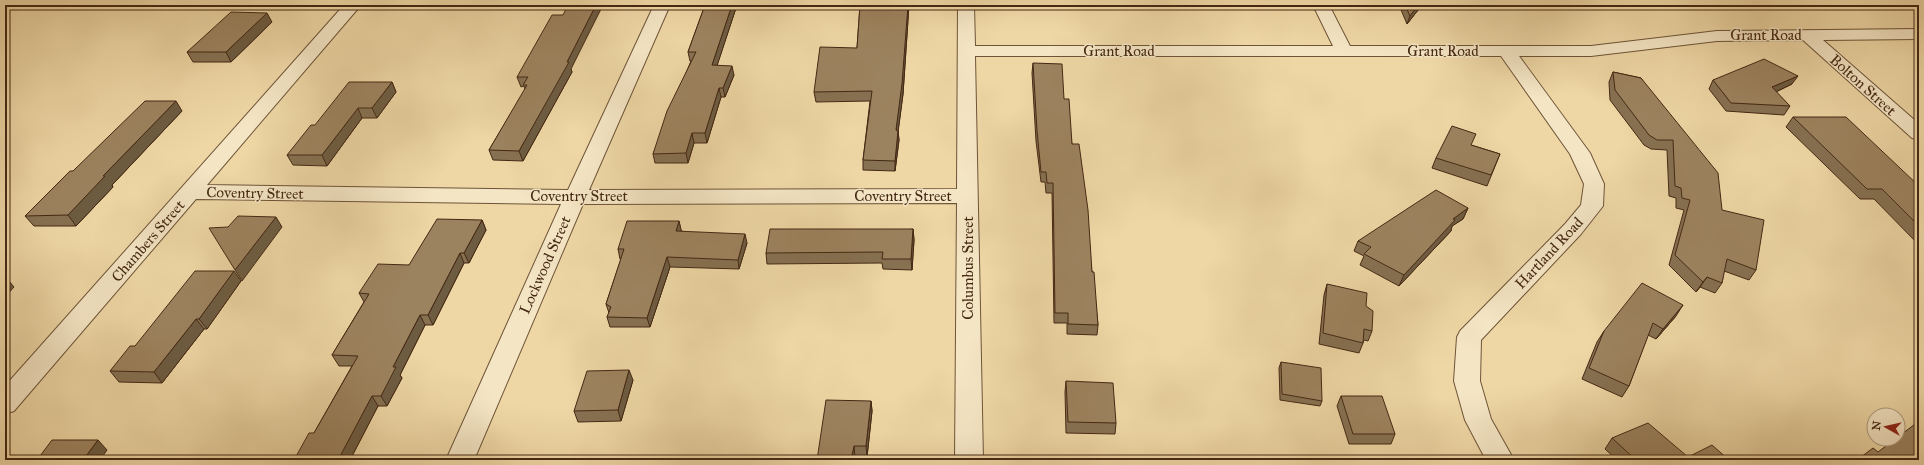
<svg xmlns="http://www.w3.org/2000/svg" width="1924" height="465" viewBox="0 0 1924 465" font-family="'IM FELL Great Primer',serif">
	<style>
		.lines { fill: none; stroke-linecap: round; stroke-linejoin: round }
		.minor-casing { stroke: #6e5438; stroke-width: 2 }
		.minor { fill: #f4e5c4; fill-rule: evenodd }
		.wall { fill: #867152; stroke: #442813 }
		.shaded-wall { fill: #6d5c42; stroke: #442813 }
		.building { fill: #9c835f; stroke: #442813 }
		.labels { text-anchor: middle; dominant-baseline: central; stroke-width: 3; stroke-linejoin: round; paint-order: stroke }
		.street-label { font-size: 15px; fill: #442813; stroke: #f4e5c4 }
	</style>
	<rect width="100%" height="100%" fill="#eed7a5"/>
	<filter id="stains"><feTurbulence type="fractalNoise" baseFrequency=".005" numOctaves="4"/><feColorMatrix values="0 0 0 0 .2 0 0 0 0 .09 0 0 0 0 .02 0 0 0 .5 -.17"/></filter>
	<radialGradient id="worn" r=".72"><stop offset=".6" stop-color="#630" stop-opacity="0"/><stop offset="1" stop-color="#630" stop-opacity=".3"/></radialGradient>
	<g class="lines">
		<defs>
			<path id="minor" d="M344,5H361L207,185L568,190L654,5H670L589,190L957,189L958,5H974L975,46H1333L1313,5H1329L1350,46H1591L1717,31L1919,29V39L1823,40L1919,124V140L1912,138L1803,40L1717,41L1591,56H1519L1590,153L1604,184L1603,206L1581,234L1481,340L1480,381L1491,419L1514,460H1486L1465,420L1454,381L1457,337L1460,331L1565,224L1581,205L1584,184L1570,154L1501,56H975L983,460H955L957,203L583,204L474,460H446L561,204L196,199L14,411L5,414V386Z"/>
		</defs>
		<use href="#minor" class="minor-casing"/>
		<use href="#minor" class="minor"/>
	</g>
	<g class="wall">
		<path d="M705,5H737L717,65L734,75L725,97H721L707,143H694L688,163H655L653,154L691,61H690L688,52Z"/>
		<path d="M860,5H909L903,94L898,131L899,140L895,171L863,170V160L870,101L816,102L814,92L857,48Z"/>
		<path d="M1399,5H1422L1407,24Z"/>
		<path d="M272,22L231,62H193L187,52Z"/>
		<path d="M1033,63L1064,99L1072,144L1092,272L1098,325L1097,335L1067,334V323H1054L1052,193H1046L1045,182H1041L1036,141L1032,73Z"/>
		<path d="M571,69L572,72L523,161L493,160L489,150L525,90L524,86L521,87L517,77Z"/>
		<path d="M1613,72L1641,78L1722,210L1756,270L1749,280L1724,271L1722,283L1715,293L1700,287L1696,292L1669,265L1684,210L1676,208V198L1669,196L1667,150L1651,149L1644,145L1610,100L1609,82Z"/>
		<path d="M1713,80L1792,84L1776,92L1790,106L1784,115L1726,111L1709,89Z"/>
		<path d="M392,82L396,92L377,118H362L327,166L293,165L287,155Z"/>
		<path d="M182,111L112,185L113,187L76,226H34L25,216L73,171Z"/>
		<path d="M1793,117L1919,186V245L1874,199H1860L1786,127Z"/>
		<path d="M1471,145L1500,154L1487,186L1432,168L1436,158Z"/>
		<path d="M1468,208L1463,219L1452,226L1451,231L1399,286L1360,265L1364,256L1354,251L1358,241Z"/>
		<path d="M482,220L486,230L469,263H464L433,325H425L400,375L402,378L387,406H378L350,460H294L314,433L352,366H339L332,355L364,302L359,293L409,265Z"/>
		<path d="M679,221L681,230V231L747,243L739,269L670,267L650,327H610L607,317L609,313L606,304L621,259H620L618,249Z"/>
		<path d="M913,229L914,240L912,270L883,269L882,263L767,264L766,253Z"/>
		<path d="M241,281L207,329H204L162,383L119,382L110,371L135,346Z"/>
		<path d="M1327,284L1372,331L1368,341L1364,340L1363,343L1359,353L1319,344L1324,295Z"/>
		<path d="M1676,316L1656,339L1648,335L1629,386L1622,397L1582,379L1597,342L1604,331Z"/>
		<path d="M1281,362L1322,401L1320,406L1280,400L1279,368Z"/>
		<path d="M633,380L621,421L578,422L574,411Z"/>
		<path d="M1066,381L1116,423L1115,434L1066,433L1065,392Z"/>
		<path d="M1341,396L1395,434L1391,444H1349L1337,406Z"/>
		<path d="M871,401L872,411L867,457H855V460H817Z"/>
		<path d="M1612,438L1688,457L1729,460H1617L1605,449Z"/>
	</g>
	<g class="shaded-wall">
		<path d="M596,5H603L571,69L572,72L523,161L519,151L567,62Z"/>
		<path d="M732,5H737L714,75L712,65Z"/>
		<path d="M908,5H909L903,94L897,140L896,130Z"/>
		<path d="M1418,5H1422L1407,24L1410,16Z"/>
		<path d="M267,13L272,22L231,62L226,52Z"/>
		<path d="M732,66L734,75L725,97L723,88Z"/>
		<path d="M1798,76L1792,84L1767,96L1772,87Z"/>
		<path d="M392,82L396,92L377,118L372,108Z"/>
		<path d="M719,88L721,97L707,143L705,133Z"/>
		<path d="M176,101L182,111L112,185L113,187L76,226L68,215L103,176Z"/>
		<path d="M358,108L362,118L327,166L322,155Z"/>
		<path d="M898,131L899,140L895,171V161Z"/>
		<path d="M692,133L694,143L688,163L686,153Z"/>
		<path d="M1468,208L1463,219L1452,226L1451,231L1399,286L1404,275L1453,219Z"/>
		<path d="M276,217L282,227L242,281L235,270Z"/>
		<path d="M482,220L486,230L469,263L464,253Z"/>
		<path d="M679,221L681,230L678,241L676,231Z"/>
		<path d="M913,229L914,240L912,270L911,259Z"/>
		<path d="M745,234L747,243L739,269L738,260Z"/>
		<path d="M460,253L464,263L433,325L428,315Z"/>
		<path d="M667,257L670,267L650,327L647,318Z"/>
		<path d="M234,271L241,281L207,329L199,319Z"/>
		<path d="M5,276L14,287L5,297Z"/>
		<path d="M1707,277L1700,287L1696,292L1703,282Z"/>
		<path d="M1683,305L1676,316L1656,339L1663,329Z"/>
		<path d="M420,315L425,325L400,375L402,378L387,406L381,396L393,367Z"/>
		<path d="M196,319L204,329L162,383L154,372Z"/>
		<path d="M629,370L633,380L621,421L618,410Z"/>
		<path d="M372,396L378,406L350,460H338Z"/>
		<path d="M871,401L872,411L867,457L866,446Z"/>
		<path d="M98,440L107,450L100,460H83Z"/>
		<path d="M854,446L855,457V460H851Z"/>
	</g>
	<g class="building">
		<path d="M568,5H596L567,62H569L519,151L489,150L527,85H523L528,77H517L552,15H563Z"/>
		<path d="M705,5H732L712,65L732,66L723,88H719L705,133H692L686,153L653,154L667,111L696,52H688Z"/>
		<path d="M860,5H908L902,84L896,130L898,131L895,161L863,160L872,91L814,92L820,47L857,48Z"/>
		<path d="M1405,5H1418L1410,16Z"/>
		<path d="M231,12L267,13L226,52H187Z"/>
		<path d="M1764,59L1798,76L1772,87L1790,106L1731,103L1713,80Z"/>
		<path d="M1033,63L1062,64L1064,99H1069L1072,144H1079L1088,210L1092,272H1094L1098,325L1068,324V313H1055L1053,183H1047L1046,172H1041L1037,131Z"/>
		<path d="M1613,72L1641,78L1718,173L1722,210L1764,220L1756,270L1727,259L1722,283L1707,277L1703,282L1675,255L1690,200L1682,198L1681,188L1675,186L1673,140H1657L1649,135L1615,90Z"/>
		<path d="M349,82H392L372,108H358L322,155H287L311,125H315Z"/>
		<path d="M145,101H176L103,176H105L68,215L25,216L70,171H73Z"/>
		<path d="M1793,117H1846L1919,186V226L1882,189H1867Z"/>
		<path d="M1452,126L1476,134L1471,145L1500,154L1491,175L1436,158Z"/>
		<path d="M1436,190L1468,208L1453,219L1455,220L1404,275L1364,254L1371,247L1358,241Z"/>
		<path d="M238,216L276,217L235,270L209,228L228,227Z"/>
		<path d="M437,219L482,220L464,253H460L428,315H420L393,367H396L381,396H372L338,460H294L309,433H314L358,356L332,355L369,294L359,293L378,264L409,265Z"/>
		<path d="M627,221H679L676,231L745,234L738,260L667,257L647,318L607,317L611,307L606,304L624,249H618Z"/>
		<path d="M770,229H913L911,259H882L883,252L766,253Z"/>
		<path d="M195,271H234L199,319H196L154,372L110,371L130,346H135Z"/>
		<path d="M1642,283L1683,305L1663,329L1653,323L1629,386L1589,368L1604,331Z"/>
		<path d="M1327,284L1367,293L1366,306L1373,311L1372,331L1364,329L1363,343L1323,333Z"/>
		<path d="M1281,362L1321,368L1322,401L1282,394Z"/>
		<path d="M629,370L618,410L574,411L587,371Z"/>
		<path d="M1066,381L1113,383L1116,423L1068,422Z"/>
		<path d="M1341,396H1382L1395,434H1353Z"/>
		<path d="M826,400L871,401L866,446H854L851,460H817Z"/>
		<path d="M1919,421V460H1857L1873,448L1878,452L1895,439H1898V437Z"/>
		<path d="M1648,423L1688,457L1712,445L1729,460H1636L1612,438Z"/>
		<path d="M52,440H98L83,460H37Z"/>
	</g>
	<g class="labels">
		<g class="street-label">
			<text x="1766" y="35">Grant Road</text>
			<text x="1119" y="51">Grant Road</text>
			<text x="1443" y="51">Grant Road</text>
			<text transform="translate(1863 85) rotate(42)">Bolton Street</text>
			<text transform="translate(255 193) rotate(1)">Coventry Street</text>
			<text x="579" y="196">Coventry Street</text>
			<text x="903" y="196">Coventry Street</text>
			<text transform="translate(148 241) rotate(-49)">Chambers Street</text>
			<text transform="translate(1549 253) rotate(-47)">Hartland Road</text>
			<text transform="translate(545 265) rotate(-66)">Lockwood Street</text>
			<text transform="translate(968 268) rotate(-90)">Columbus Street</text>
		</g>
	</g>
	<rect width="1924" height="465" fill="none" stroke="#eed7a5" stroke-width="20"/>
	<rect x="6" y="6" width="1912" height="453" fill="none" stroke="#442813" stroke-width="2"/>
	<rect x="10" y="10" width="1904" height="445" fill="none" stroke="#442813"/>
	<g transform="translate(1886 427) rotate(278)"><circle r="19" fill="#f4e5c4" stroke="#ae997d"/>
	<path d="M0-3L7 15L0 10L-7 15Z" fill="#8f2418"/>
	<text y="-6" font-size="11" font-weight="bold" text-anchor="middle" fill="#442813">N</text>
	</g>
	<rect width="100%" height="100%" filter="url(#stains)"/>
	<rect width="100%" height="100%" fill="url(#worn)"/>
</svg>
